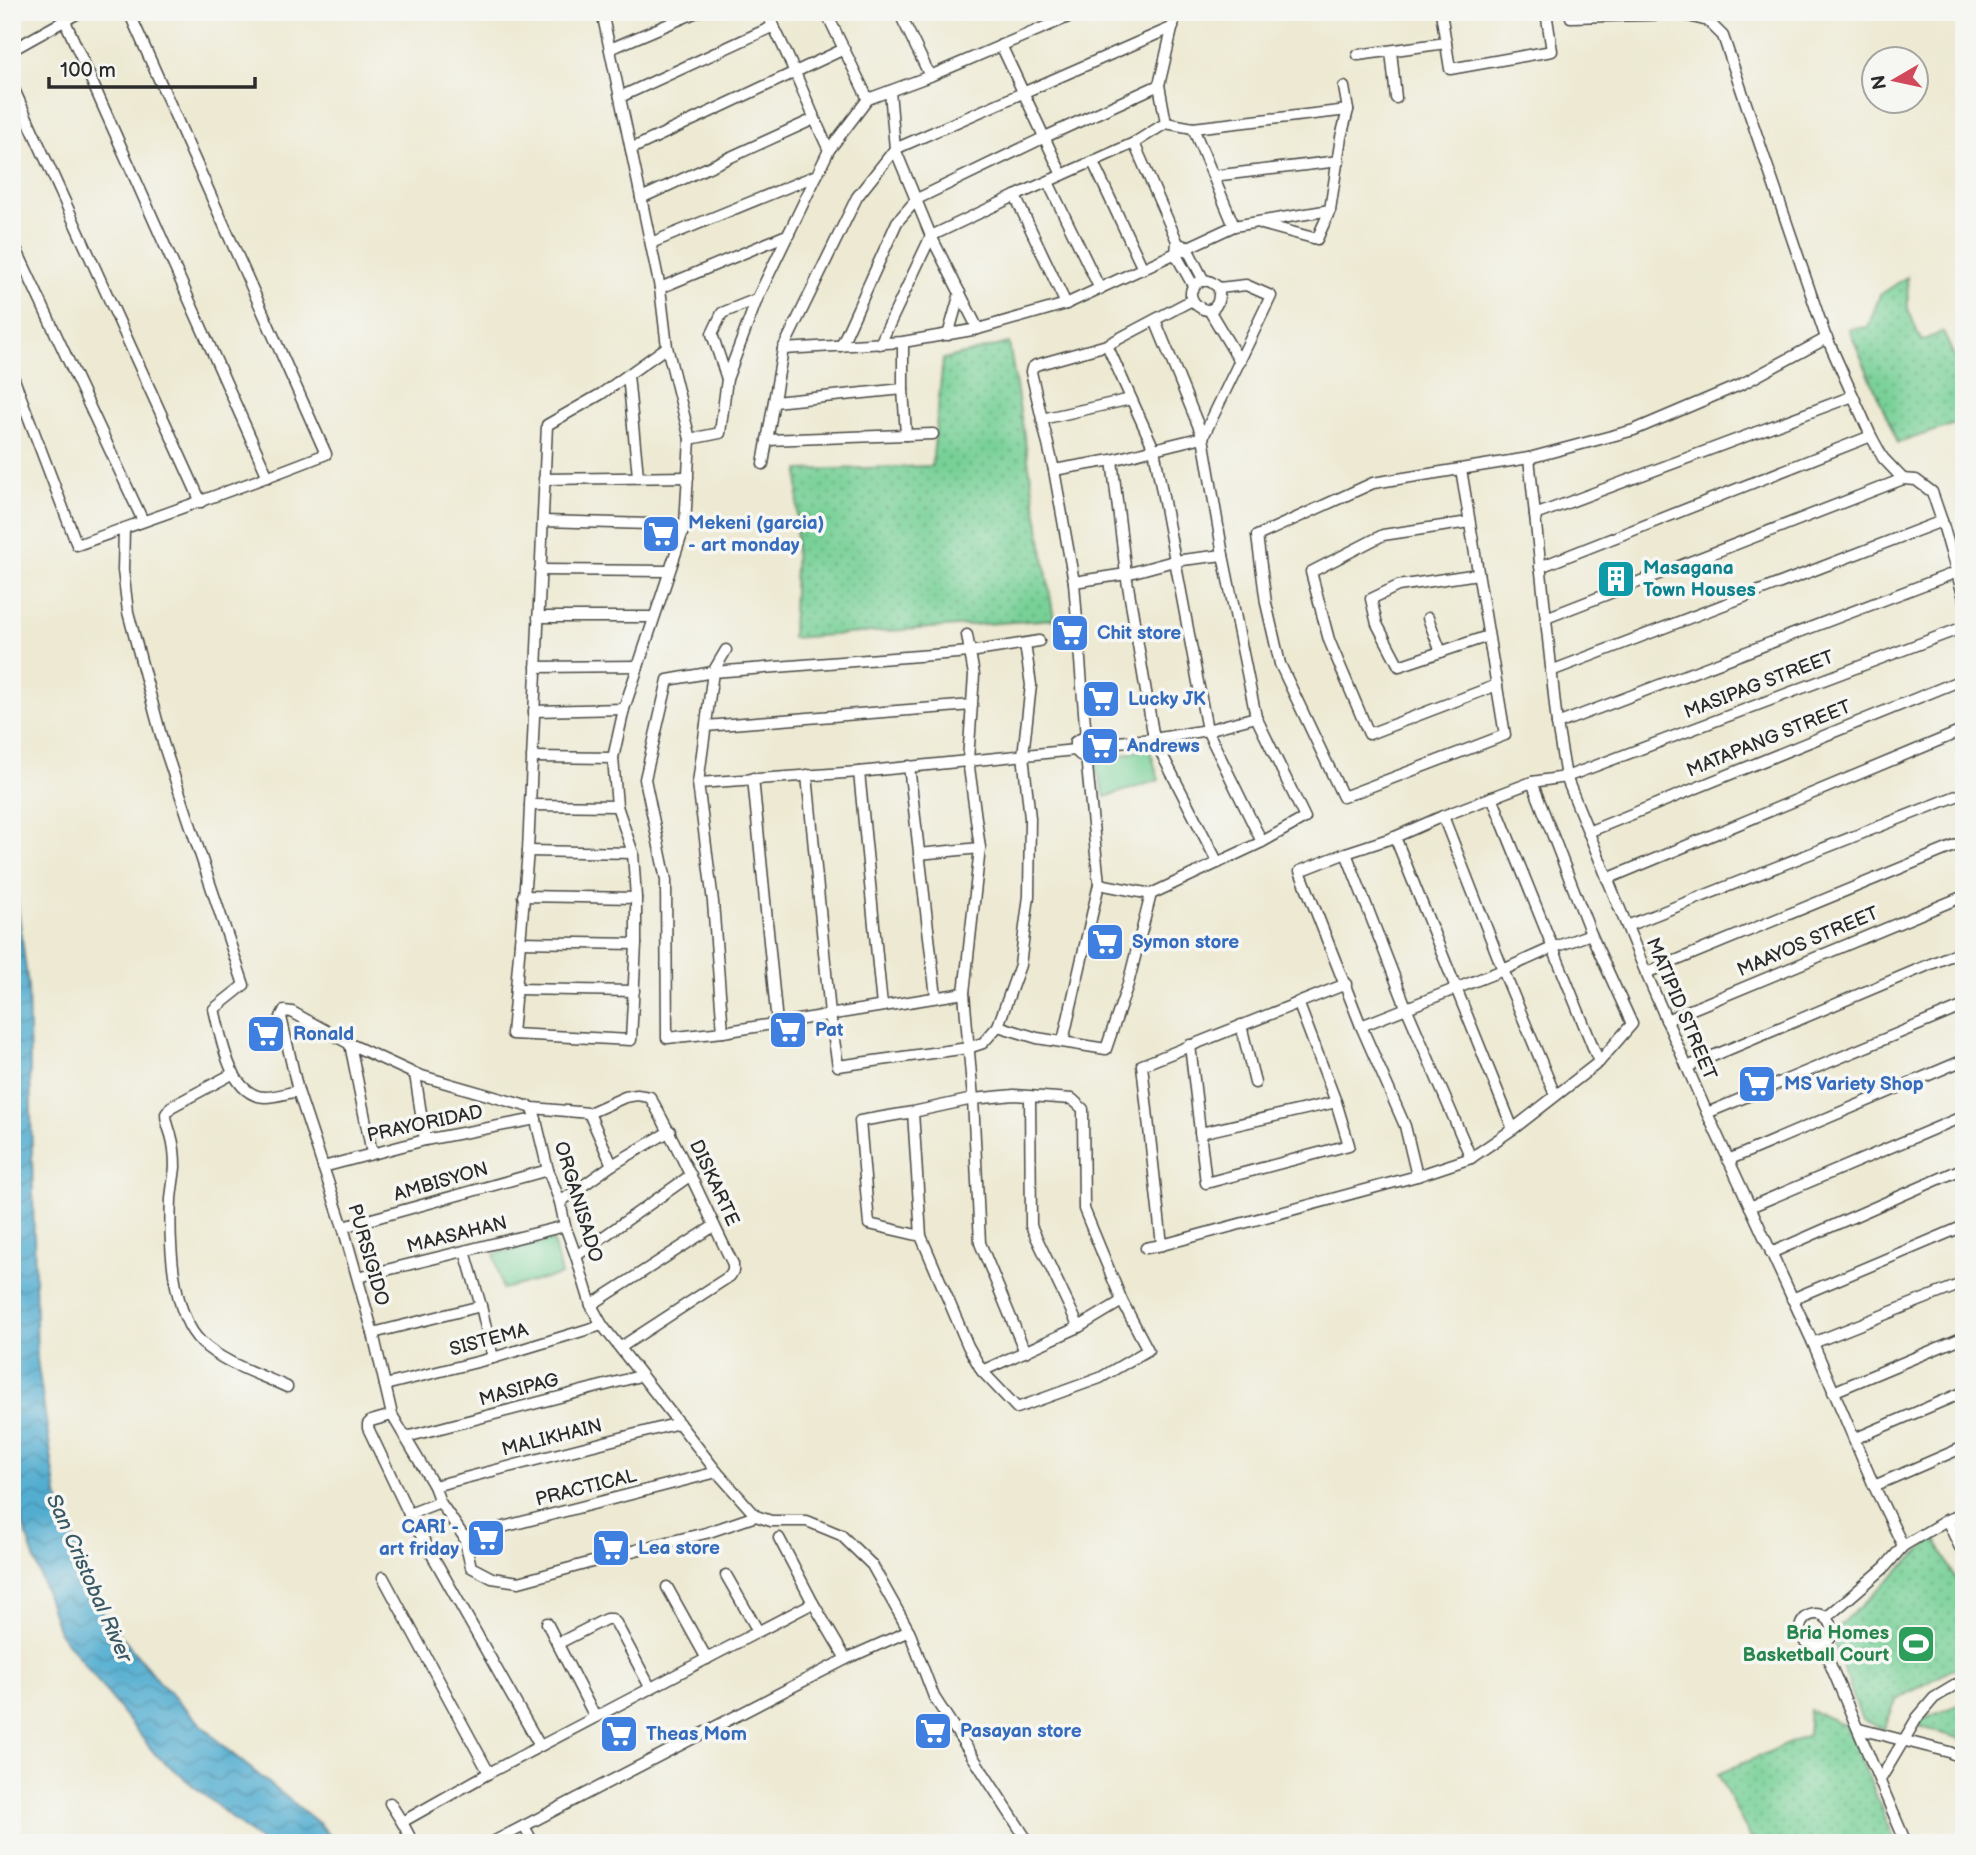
<svg xmlns="http://www.w3.org/2000/svg" width="1976" height="1855" viewBox="0 0 1976 1855" font-family="'Balsamiq Sans',sans-serif">
	<style>
		.grass { fill: url(#grass-dots); stroke: #517e60; stroke-width: 2 }
		.pitch { fill: #77d096; stroke: #517e60; stroke-width: 2 }
		.water { fill: url(#water-waves); stroke: #3f6c7e; stroke-width: 2 }
		.lines { fill: none; stroke-linecap: round; stroke-linejoin: round }
		.street-casing { stroke: #484844; stroke-width: 13 }
		.street { stroke: #fff; stroke-width: 10 }
		.labels { text-anchor: middle; dominant-baseline: central; stroke-width: 7; stroke-linejoin: round; paint-order: stroke }
		.shop-label { font-size: 19px; font-weight: bold; fill: #366cbe; stroke: #f6f6f2; text-anchor: start }
		.culture-label { font-size: 19px; font-weight: bold; fill: #0d838f; stroke: #f6f6f2; text-anchor: start }
		.street-label { font-size: 19px; fill: #2b2b2b; stroke: #f6f6f2 }
		.leisure-label { font-size: 19px; font-weight: bold; fill: #27864d; stroke: #f6f6f2; text-anchor: end }
		.water-label { font-size: 21px; font-style: italic; fill: #395865; stroke: #f6f6f2 }
	</style>
	<defs>
		<pattern id="grass-dots" width="8" height="8" patternUnits="userSpaceOnUse" patternTransform="scale(1.75)"><rect width="8" height="8" fill="#77d096"/><path d="M2 2h.1M6 6h.1" fill="none" stroke="#62a97b" stroke-width="1.8" stroke-linecap="round"/></pattern>
		<pattern id="water-waves" width="16" height="10" patternUnits="userSpaceOnUse" patternTransform="scale(1.75)"><rect width="16" height="10" fill="#53add0"/><path d="M0 5q4-4 8 0t8 0" fill="none" stroke="#458da9"/></pattern>
	</defs>
	<rect width="100%" height="100%" fill="#f6f6f2"/>
	<filter id="ink" filterUnits="userSpaceOnUse"><feTurbulence type="fractalNoise" baseFrequency=".0143" numOctaves="2"/><feDisplacementMap in="SourceGraphic" scale="14" xChannelSelector="R" yChannelSelector="G"/><feConvolveMatrix kernelMatrix="1 2 1 2 8 2 1 2 1" color-interpolation-filters="sRGB"/></filter>
	<filter id="wash" filterUnits="userSpaceOnUse"><feTurbulence type="fractalNoise" baseFrequency=".00686" numOctaves="4" result="noise"/><feDisplacementMap in="SourceGraphic" scale="28" xChannelSelector="R" yChannelSelector="G"/><feGaussianBlur stdDeviation="1.57" result="paint"/><feColorMatrix in="noise" values="0 0 0 0 0 0 0 0 0 0 0 0 0 0 0 0 0 1.4 0 .05"/><feComposite in="paint" operator="in"/></filter>
	<g filter="url(#wash)">
		<rect width="100%" height="100%" fill="#ede9d2"/>
		<g class="grass">
			<path d="M1907,277L1908,309L1921,341L1943,332L1964,378V421L1898,443L1849,329L1868,327L1880,295Z"/>
			<path d="M1009,343L1054,619L792,638L799,470L932,466L943,359Z"/>
			<path d="M1935,1537L1964,1597V1663L1896,1700L1884,1729L1862,1720L1835,1647L1836,1629Z"/>
			<path d="M1964,1702V1740L1912,1724Z"/>
			<path d="M1810,1710L1847,1726L1896,1843H1753L1718,1774L1808,1735Z"/>
		</g>
		<g class="pitch">
			<path d="M1149,747L1159,780L1105,797L1095,764Z"/>
			<path d="M553,1240L561,1275L502,1289L494,1254Z"/>
		</g>
		<path class="water" d="M12,861L28,986L37,1360L57,1495L103,1615L162,1685L225,1748L321,1825L336,1843H262L155,1754L59,1632L12,1492Z"/>
	</g>
	<g filter="url(#ink)">
		<g class="lines">
			<defs>
				<g id="street">
					<path d="M602,12L660,288L667,347L690,439L685,525L624,709L613,758L617,806L633,853L636,898V944L631,1040L512,1034L528,851L547,425L601,394L667,347"/>
					<path d="M766,12C791,57 807,105 829,150"/>
					<path d="M826,12L868,99"/>
					<path d="M899,12L930,76"/>
					<path d="M1441,12L1450,69L1552,51L1546,12"/>
					<path d="M1570,12L1571,17L1681,14L1708,21L1723,36L1825,335"/>
					<path d="M65,21L268,477"/>
					<path d="M1001,45L1062,175"/>
					<path d="M610,49L697,12"/>
					<path d="M12,50L80,12"/>
					<path d="M1391,51L1396,98"/>
					<path d="M1358,55L1446,43"/>
					<path d="M12,85L201,502"/>
					<path d="M890,91L895,149L931,236L978,329"/>
					<path d="M620,97L774,26"/>
					<path d="M1166,123L1159,85L1176,12"/>
					<path d="M1193,128L1234,226"/>
					<path d="M1134,143L1177,241L1176,255L1194,287"/>
					<path d="M631,149L844,49"/>
					<path d="M1093,162L1143,269"/>
					<path d="M1213,176L1339,161"/>
					<path d="M1048,182L1100,289"/>
					<path d="M1015,196L1066,304"/>
					<path d="M641,198L814,119"/>
					<path d="M1262,224L1317,239L1330,210L1341,137L1348,110L1344,87"/>
					<path d="M12,240L143,521"/>
					<path d="M651,243L817,175"/>
					<path d="M1182,245L1187,248L1204,281"/>
					<path d="M660,288L789,234"/>
					<path d="M1219,288C1222,333 1172,297 1199,282C1208,278 1213,283 1219,288L1246,285L1271,296L1203,437L1154,449L1207,730L1262,842"/>
					<path d="M1209,310L1240,362"/>
					<path d="M948,335L960,293"/>
					<path d="M903,342V389L906,435"/>
					<path d="M880,344L931,236L1015,196L1134,143L1166,123L1193,128L1348,110"/>
					<path d="M841,346L897,222L917,199L1045,137L1159,85"/>
					<path d="M783,349L903,342L978,329L1066,304L1234,226L1330,210"/>
					<path d="M12,374L77,545C161,515 244,487 326,454L129,12"/>
					<path d="M628,375L638,476"/>
					<path d="M727,379L712,334L722,313L757,299"/>
					<path d="M774,402L903,389"/>
					<path d="M1042,419L1131,399"/>
					<path d="M690,439L720,433L727,379L757,299L829,150L868,99L930,76L1080,12"/>
					<path d="M767,440L933,434"/>
					<path d="M1529,458L1557,724L1566,777L1646,973L1707,1113L1813,1343L1874,1486L1903,1546"/>
					<path d="M1112,460L1126,574L1154,739L1218,863"/>
					<path d="M763,464L783,349L857,197L895,149L1173,27"/>
					<path d="M1461,469L1505,735L1343,797L1280,664L1266,603L1257,536L1373,483L1529,458L1634,430L1742,384L1827,338L1871,436L1883,458L1903,479L1916,480L1932,492L1942,521L1964,598"/>
					<path d="M1054,470L1112,460L1154,449L1107,345L1192,300"/>
					<path d="M544,479L688,477"/>
					<path d="M1535,515L1853,396"/>
					<path d="M543,521L685,525"/>
					<path d="M1469,522L1383,535L1311,572L1329,640L1369,734L1497,685"/>
					<path d="M124,529L123,570L128,612L163,743L244,985L214,1009C221,1036 229,1096 265,1097C276,1097 287,1093 298,1091"/>
					<path d="M1540,567L1871,436"/>
					<path d="M540,570L668,571"/>
					<path d="M1478,574L1398,586L1371,599L1377,624L1399,666L1488,636"/>
					<path d="M1074,582L1126,574L1174,561L1223,555"/>
					<path d="M538,617H654"/>
					<path d="M1428,618L1441,652"/>
					<path d="M1546,618L1903,479"/>
					<path d="M967,635L974,675L968,760L980,848L964,993L973,1099L980,1243L1025,1352"/>
					<path d="M536,667L638,666"/>
					<path d="M1551,671L1942,521"/>
					<path d="M534,711L624,709"/>
					<path d="M1557,724L1957,572"/>
					<path d="M706,726L972,705"/>
					<path d="M1086,738L1074,582L1054,470L1031,372L1032,368L1036,365L1107,345"/>
					<path d="M1092,744L1154,739L1207,730L1256,717"/>
					<path d="M532,757L613,758"/>
					<path d="M909,766L936,997"/>
					<path d="M859,772L882,1006"/>
					<path d="M807,775L830,1014L838,1066L968,1048L983,1043L998,1026L1020,965L1029,896L1030,818L1023,755L1031,685L1025,644"/>
					<path d="M753,778L777,1023"/>
					<path d="M698,783L859,772L1075,750"/>
					<path d="M1492,797L1599,1062"/>
					<path d="M530,805L617,806"/>
					<path d="M1443,816L1503,970L1555,1095"/>
					<path d="M1588,832L1964,679"/>
					<path d="M1395,837L1513,1129"/>
					<path d="M528,851L633,853"/>
					<path d="M1346,853L1406,1007L1471,1158"/>
					<path d="M919,854L980,848"/>
					<path d="M1607,879L1964,730"/>
					<path d="M1099,884L1151,894L1262,842L1305,818L1256,717L1223,555L1203,437L1155,320"/>
					<path d="M523,896L636,898"/>
					<path d="M1627,926L1964,793"/>
					<path d="M520,942L636,944"/>
					<path d="M1646,973L1964,842"/>
					<path d="M516,989L634,991"/>
					<path d="M964,993L723,1032L667,1038L666,880L645,779L668,680L713,672L970,652L1039,641"/>
					<path d="M1666,1020L1964,896"/>
					<path d="M1241,1025L1255,1083"/>
					<path d="M998,1026L1037,1038L1106,1049L1128,984L1151,894"/>
					<path d="M1361,1026L1503,970L1552,948L1591,934"/>
					<path d="M723,1032L713,902L698,783L713,672L726,650"/>
					<path d="M1063,1041L1099,884L1086,756L1092,749L1090,740L1082,738L1075,742V750L1080,755L1086,756"/>
					<path d="M350,1044L372,1153"/>
					<path d="M1190,1045L1206,1183L1349,1145L1336,1102L1298,1002"/>
					<path d="M1687,1067L1964,950"/>
					<path d="M234,1073L171,1107L166,1114C166,1122 169,1128 171,1135C174,1145 175,1156 175,1167C174,1177 172,1188 171,1199C169,1239 171,1314 202,1343C225,1364 259,1374 287,1387"/>
					<path d="M415,1074L425,1140"/>
					<path d="M1030,1097L1031,1226L1079,1327"/>
					<path d="M533,1108L548,1170L560,1202L565,1226L576,1256L591,1305L602,1325L717,1472L756,1516L771,1521H807L841,1535L872,1565L909,1631L934,1697L1029,1843"/>
					<path d="M913,1112L921,1236L968,1346L982,1371L1017,1408L1100,1378L1148,1350L1122,1301L1084,1209L1083,1109L1072,1099L1014,1095L973,1099L913,1112L860,1121L869,1224L921,1236"/>
					<path d="M589,1113L612,1165"/>
					<path d="M1707,1113L1964,1006"/>
					<path d="M1200,1133L1336,1102"/>
					<path d="M1728,1160L1964,1060"/>
					<path d="M323,1167L425,1140L536,1119"/>
					<path d="M1417,1176L1405,1126L1361,1026L1300,871L1346,853L1395,837L1443,816L1532,782L1566,777L1964,627"/>
					<path d="M560,1202L612,1165L670,1131"/>
					<path d="M1750,1207L1964,1116"/>
					<path d="M343,1227L548,1170"/>
					<path d="M1162,1245L1142,1065L1346,984"/>
					<path d="M1146,1248L1162,1245L1417,1176L1471,1158L1513,1129L1599,1062L1632,1024L1591,934L1532,782"/>
					<path d="M465,1251L481,1306L493,1358"/>
					<path d="M1771,1253L1964,1168"/>
					<path d="M576,1256L691,1175"/>
					<path d="M358,1277L565,1226"/>
					<path d="M1792,1299L1964,1226"/>
					<path d="M591,1305L714,1226"/>
					<path d="M373,1333L481,1306"/>
					<path d="M1813,1343L1964,1283"/>
					<path d="M621,1347L730,1276L733,1271V1264C705,1208 681,1151 650,1097L637,1095L625,1097L589,1113L533,1108L415,1074L350,1044L292,1012L284,1011L281,1017L298,1091L343,1227L373,1333L392,1415L434,1486L440,1502L464,1537L471,1567L492,1578L519,1582L647,1547L706,1533L756,1516"/>
					<path d="M982,1371L1079,1327L1122,1301"/>
					<path d="M385,1385L493,1358L602,1325"/>
					<path d="M1833,1392L1964,1337"/>
					<path d="M392,1415L371,1421L368,1424V1428L409,1514L540,1746"/>
					<path d="M406,1437L640,1376"/>
					<path d="M1854,1439L1964,1392"/>
					<path d="M434,1486L679,1423"/>
					<path d="M1874,1486L1964,1447"/>
					<path d="M409,1514L440,1502"/>
					<path d="M1947,1520L1964,1556"/>
					<path d="M464,1537L717,1472"/>
					<path d="M779,1538L813,1603L846,1659"/>
					<path d="M726,1575L758,1631"/>
					<path d="M383,1577L489,1773"/>
					<path d="M667,1587L707,1659"/>
					<circle cx="1816" cy="1630" r="16"/>
					<path d="M1826,1618L1885,1567L1903,1546L1947,1520L1964,1514"/>
					<path d="M547,1623L595,1717"/>
					<path d="M557,1644L606,1619H612L616,1623L651,1689"/>
					<path d="M1822,1645L1906,1843"/>
					<path d="M1859,1729L1949,1752L1964,1759"/>
					<path d="M1880,1780L1917,1718L1934,1698L1964,1680"/>
					<path d="M390,1803L402,1822"/>
					<path d="M524,1826L533,1843"/>
					<path d="M413,1843L402,1822L489,1773L813,1603"/>
					<path d="M491,1843L846,1659L909,1631"/>
				</g>
			</defs>
			<use href="#street" class="street-casing"/>
			<use href="#street" class="street"/>
		</g>
	</g>
	<defs>
		<symbol id="supermarket-square" viewBox="-11 -11 22 22"><rect x="-9" y="-9" width="18" height="18" rx="4" fill="#3f7fe0" stroke="#f6f6f2"/><path d="M-6-5.5h2.5l.6 2H6L4.5 2H-2.5L-4.4-4H-6ZM-1.5 3.2a1.3 1.3 0 1 0 .1 0ZM3 3.2a1.3 1.3 0 1 0 .1 0Z" fill="#fff"/></symbol>
		<symbol id="building-square" viewBox="-11 -11 22 22"><rect x="-9" y="-9" width="18" height="18" rx="4" fill="#0f9aa8" stroke="#f6f6f2"/><path d="M-4-6H4V6H1V3H-1V6H-4ZM-2.5-4.3h1.7v1.8h-1.7ZM.8-4.3h1.7v1.8H.8ZM-2.5-1h1.7V.8h-1.7ZM.8-1h1.7V.8H.8Z" fill="#fff"/></symbol>
		<symbol id="stadium-square" viewBox="-11 -11 22 22"><rect x="-9" y="-9" width="18" height="18" rx="4" fill="#2e9e5b" stroke="#f6f6f2"/><path d="M0-5a6.5 5 0 1 0 0 10a6.5 5 0 1 0 0-10ZM-3.5-1.8h7v3.6h-7Z" fill="#fff"/></symbol>
	</defs>
	<g fill-rule="evenodd">
		<use href="#supermarket-square" x="639" y="512" width="44" height="44"/>
		<use href="#building-square" x="1594" y="557" width="44" height="44"/>
		<use href="#supermarket-square" x="1048" y="611" width="44" height="44"/>
		<use href="#supermarket-square" x="1079" y="677" width="44" height="44"/>
		<use href="#supermarket-square" x="1078" y="724" width="44" height="44"/>
		<use href="#supermarket-square" x="1083" y="920" width="44" height="44"/>
		<use href="#supermarket-square" x="766" y="1008" width="44" height="44"/>
		<use href="#supermarket-square" x="244" y="1012" width="44" height="44"/>
		<use href="#supermarket-square" x="1735" y="1062" width="44" height="44"/>
		<use href="#supermarket-square" x="464" y="1516" width="44" height="44"/>
		<use href="#supermarket-square" x="589" y="1526" width="44" height="44"/>
		<use href="#stadium-square" x="1894" y="1622" width="44" height="44"/>
		<use href="#supermarket-square" x="911" y="1709" width="44" height="44"/>
		<use href="#supermarket-square" x="597" y="1712" width="44" height="44"/>
	</g>
	<g class="labels">
		<g class="shop-label">
			<text x="688" y="523">Mekeni (garcia)<tspan x="688" dy="22">- art monday</tspan></text>
			<text x="1097" y="633">Chit store</text>
			<text x="1128" y="699">Lucky JK</text>
			<text x="1127" y="746">Andrews</text>
			<text x="1132" y="942">Symon store</text>
			<text x="815" y="1030">Pat</text>
			<text x="293" y="1034">Ronald</text>
			<text x="1784" y="1084">MS Variety Shop</text>
			<text x="459" y="1527" text-anchor="end">CARI -<tspan x="459" dy="22">art friday</tspan></text>
			<text x="638" y="1548">Lea store</text>
			<text x="960" y="1731">Pasayan store</text>
			<text x="646" y="1734">Theas Mom</text>
		</g>
		<g class="culture-label">
			<text x="1643" y="568">Masagana<tspan x="1643" dy="22">Town Houses</tspan></text>
		</g>
		<g class="street-label">
			<text transform="translate(1759 685) rotate(-21)">MASIPAG STREET</text>
			<text transform="translate(1769 739) rotate(-22)">MATAPANG STREET</text>
			<text transform="translate(1808 942) rotate(-23)">MAAYOS STREET</text>
			<text transform="translate(1681 1009) rotate(67)">MATIPID STREET</text>
			<text transform="translate(425 1124) rotate(-12)">PRAYORIDAD</text>
			<text transform="translate(441 1182) rotate(-16)">AMBISYON</text>
			<text transform="translate(714 1183) rotate(65)">DISKARTE</text>
			<text transform="translate(578 1202) rotate(73)">ORGANISADO</text>
			<text transform="translate(457 1235) rotate(-14)">MAASAHAN</text>
			<text transform="translate(368 1255) rotate(74)">PURSIGIDO</text>
			<text transform="translate(489 1340) rotate(-15)">SISTEMA</text>
			<text transform="translate(519 1390) rotate(-15)">MASIPAG</text>
			<text transform="translate(552 1438) rotate(-14)">MALIKHAIN</text>
			<text transform="translate(586 1488) rotate(-14)">PRACTICAL</text>
		</g>
		<g class="leisure-label">
			<text x="1889" y="1633">Bria Homes<tspan x="1889" dy="22">Basketball Court</tspan></text>
		</g>
		<g class="water-label">
			<text transform="translate(89 1578) rotate(66)">San Cristobal River</text>
		</g>
	</g>
	<rect width="1976" height="1855" fill="none" stroke="#f6f6f2" stroke-width="42"/>
	<g transform="translate(1895 80) rotate(261)"><circle r="33" fill="#f6f6f2" stroke="#a5a5a2" stroke-width="2"/>
	<path d="M0-5L12 26L0 18L-12 26Z" fill="#d1495b"/>
	<text y="-10" font-size="19" font-weight="bold" text-anchor="middle" fill="#2b2b2b">N</text>
	</g>
	<path d="M49 77v10h206v-10" fill="none" stroke="#2b2b2b" stroke-width="3.5"/>
	<text x="60" y="77" font-size="21" fill="#2b2b2b" stroke="#f6f6f2" stroke-width="5" paint-order="stroke">100 m</text>
</svg>
